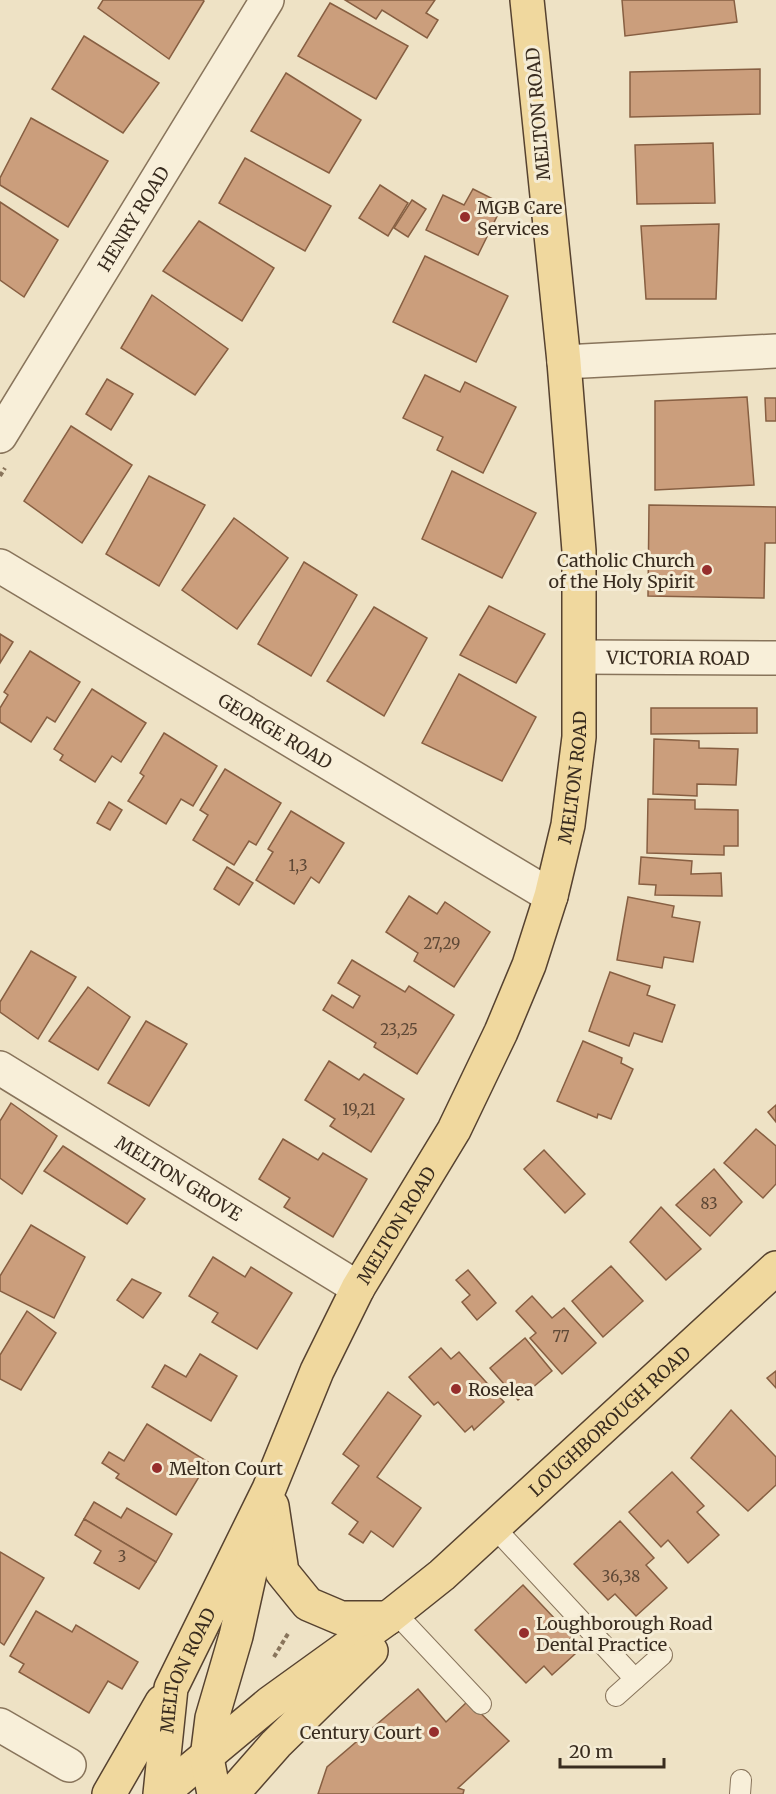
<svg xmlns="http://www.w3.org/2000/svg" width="776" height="1794" viewBox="0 0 776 1794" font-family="Merriweather,serif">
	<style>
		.building { fill: #cb9e7c; stroke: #875f42; stroke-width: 1.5 }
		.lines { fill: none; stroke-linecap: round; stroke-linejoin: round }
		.service-casing { stroke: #88745b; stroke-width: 22 }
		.minor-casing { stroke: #88745b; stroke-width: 36 }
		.primary-casing { stroke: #564230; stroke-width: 36 }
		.path { stroke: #88745b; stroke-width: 4; stroke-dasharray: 4.5 3; stroke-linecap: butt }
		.service { stroke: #f8efd9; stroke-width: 20 }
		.minor { stroke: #f8efd9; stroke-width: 33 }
		.primary { stroke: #f0d89e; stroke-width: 33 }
		.poi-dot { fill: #962e2c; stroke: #f5ecd5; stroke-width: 2 }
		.labels { text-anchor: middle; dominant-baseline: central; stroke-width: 6; stroke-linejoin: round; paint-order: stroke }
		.number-label { font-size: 15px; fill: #5e4836 }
		.street-label { font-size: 18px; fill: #392c1f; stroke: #f5ecd5 }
		.poi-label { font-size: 18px; fill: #392c1f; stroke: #f5ecd5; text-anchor: start }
	</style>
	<rect width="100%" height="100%" fill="#eee2c5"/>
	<g class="building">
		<path d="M103,0H203L204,1L169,59L98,8Z"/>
		<path d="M345,0H435L426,13L438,20L427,38L382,10L376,19Z"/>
		<path d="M622,0H734L737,22L625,36Z"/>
		<path d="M330,3L408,46L376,99L298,56Z"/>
		<path d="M84,36L159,83L123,133L52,89Z"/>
		<path d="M760,69V114L630,117V72Z"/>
		<path d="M286,73L361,120L329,173L251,131Z"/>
		<path d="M31,118L108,161L68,227L0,185V178Z"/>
		<path d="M713,143L715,203L637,204L635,145Z"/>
		<path d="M245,158L331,206L305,251L219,203Z"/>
		<path d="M380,185L408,203L388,236L359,218Z"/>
		<path d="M473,189L503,204L478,255L426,230L443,195L464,205Z"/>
		<path d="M412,200L426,209L408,237L394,228Z"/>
		<path d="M0,202L58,240L24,297L0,280Z"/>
		<path d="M199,221L274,268L242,321L163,271Z"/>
		<path d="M719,224L716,299H646L641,226Z"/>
		<path d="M425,256L508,296L476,362L393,322Z"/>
		<path d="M152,295L228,349L195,395L121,348Z"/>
		<path d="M425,375L460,392L465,382L516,407L483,473L437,450L443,437L403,418Z"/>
		<path d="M107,379L133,394L111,430L86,414Z"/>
		<path d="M747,397L754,485L655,490V401Z"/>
		<path d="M765,398H776V421H766Z"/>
		<path d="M71,426L132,465L82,543L24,501Z"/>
		<path d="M452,471L536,513L502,578L422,539Z"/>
		<path d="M149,476L205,505L159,586L106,554Z"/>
		<path d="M649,505L776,507V543H765L764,598L648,596Z"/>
		<path d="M234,518L288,558L237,629L182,590Z"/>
		<path d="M304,562L357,595L311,676L258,644Z"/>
		<path d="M489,606L545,634L516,683L460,655Z"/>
		<path d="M374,607L427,638L384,716L327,681Z"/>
		<path d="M0,634L13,642L0,663Z"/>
		<path d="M30,651L80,682L55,722L47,717L31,742L0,722V708L8,695L4,692Z"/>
		<path d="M459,674L536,717L502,781L422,743Z"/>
		<path d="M92,689L146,723L121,762L112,756L95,782L60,760L63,755L54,749Z"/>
		<path d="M651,708H757V733L651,734Z"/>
		<path d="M164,733L217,766L193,806L181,799L166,824L128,801L144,776L140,773Z"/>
		<path d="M654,739L699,741V748L738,749L736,785L697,784V796L653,794Z"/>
		<path d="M225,769L281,803L256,845L249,841L234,865L193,840L208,815L200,810Z"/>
		<path d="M648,799L695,800V809L738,810V846H724V855L647,853Z"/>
		<path d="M109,802L122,810L110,830L97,823Z"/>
		<path d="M291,811L344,843L319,883L311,877L294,904L256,880L273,852L268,849Z"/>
		<path d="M641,857L692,861L691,874L721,873L722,896L655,895L656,885L639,884Z"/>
		<path d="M227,867L253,883L239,905L214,889Z"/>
		<path d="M409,896L437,914L445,902L490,932L454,987L414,961L418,953L386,932Z"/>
		<path d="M628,897L674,906L672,917L700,922L693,962L664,957L662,968L617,960Z"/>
		<path d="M31,951L76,977L38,1039L0,1012V1002Z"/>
		<path d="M352,960L405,992L409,986L454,1015L417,1074L374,1047L376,1043L323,1010L332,995L353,1008L360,996L338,983Z"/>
		<path d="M610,972L650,986L647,995L675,1005L662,1042L634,1033L629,1046L589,1031Z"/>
		<path d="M88,987L130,1017L98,1070L49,1041Z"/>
		<path d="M146,1021L187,1044L149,1106L108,1083Z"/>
		<path d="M583,1041L622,1058L621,1063L633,1069L611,1119L598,1114L597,1118L557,1101Z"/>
		<path d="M329,1061L359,1080L364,1074L404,1099L371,1152L330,1126L335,1119L305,1100Z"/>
		<path d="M11,1103L57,1136L22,1194L0,1178V1121Z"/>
		<path d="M776,1105V1122L768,1112Z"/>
		<path d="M756,1129L776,1146V1184L763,1198L724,1163Z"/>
		<path d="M283,1139L318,1160L323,1153L367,1179L333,1237L284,1207L290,1198L259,1179Z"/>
		<path d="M63,1146L145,1199L127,1224L44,1171Z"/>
		<path d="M544,1150L585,1194L565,1213L524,1169Z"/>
		<path d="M714,1169L742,1202L710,1236L676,1205Z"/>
		<path d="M661,1207L701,1249L666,1280L630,1242Z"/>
		<path d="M31,1225L85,1257L54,1318L0,1291V1276Z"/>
		<path d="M213,1257L245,1277L251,1267L292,1293L257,1349L212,1322L218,1313L189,1296Z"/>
		<path d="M611,1266L643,1301L603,1337L572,1301Z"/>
		<path d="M468,1270L496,1303L477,1320L462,1302L470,1295L456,1280Z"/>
		<path d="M132,1279L161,1293L143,1318L117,1300Z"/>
		<path d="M532,1296L552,1318L564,1308L596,1343L562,1374L530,1338L536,1333L516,1311Z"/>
		<path d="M27,1311L56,1333L21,1390L0,1379V1355Z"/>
		<path d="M525,1338L552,1371L518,1400L490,1368Z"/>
		<path d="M441,1348L451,1359L459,1352L504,1402L474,1430L472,1426L465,1432L438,1402L434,1405L409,1377Z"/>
		<path d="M200,1354L237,1376L211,1421L152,1387L165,1365L186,1377Z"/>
		<path d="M776,1371V1388L767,1378Z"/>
		<path d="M388,1392L421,1416L377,1477L421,1508L393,1547L371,1531L363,1543L349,1534L358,1522L332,1503L359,1466L343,1454Z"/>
		<path d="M731,1410L776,1457V1485L748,1511L691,1458Z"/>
		<path d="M147,1424L208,1462L176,1515L116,1478L119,1474L102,1463L109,1452L124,1461Z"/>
		<path d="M672,1472L704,1506L697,1512L719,1535L688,1563L668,1540L661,1547L629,1512Z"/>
		<path d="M94,1502L121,1518L127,1508L172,1534L156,1562L84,1519Z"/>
		<path d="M84,1519L156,1562L139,1589L94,1563L101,1551L75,1535Z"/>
		<path d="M620,1521L654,1558L646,1565L667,1588L636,1616L615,1594L608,1600L574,1564Z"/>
		<path d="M0,1552L44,1578L4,1645L0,1642Z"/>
		<path d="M523,1585L572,1637L565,1643L575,1654L552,1675L544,1666L526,1683L475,1630Z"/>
		<path d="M36,1611L72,1632L76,1625L138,1662L122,1689L108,1681L89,1713L19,1672L24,1664L10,1656Z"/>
		<path d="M418,1689L446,1722L468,1701L509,1741L458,1788L464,1790L463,1794H318L327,1767Z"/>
	</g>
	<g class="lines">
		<defs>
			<g id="service">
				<path d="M493,1526L635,1679"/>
				<path d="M402,1620L481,1704"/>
				<path d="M616,1696L662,1655"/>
				<path d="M740,1794L741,1780"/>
			</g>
			<g id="minor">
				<path d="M564,362L776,351"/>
				<path id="s1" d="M0,436L267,0"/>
				<path id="s2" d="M0,566L551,896"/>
				<path id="s3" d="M580,657L776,658"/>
				<path id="s4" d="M0,1068L358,1288"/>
				<path d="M0,1725L69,1765"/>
			</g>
			<g id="primary">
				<path d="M272,1506L282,1572L308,1604L341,1618H388"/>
				<path d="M109,1794L162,1702"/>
				<path id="s5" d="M160,1794L171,1688L269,1489L317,1371L358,1288L454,1130L501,1032L529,965L551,896L568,825L579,737V551L564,362L527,0"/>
				<path id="s6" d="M161,1794L270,1703L388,1618L442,1575L776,1268"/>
				<path d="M214,1794L207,1758L212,1718L236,1636L257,1541"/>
				<path d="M232,1794L276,1744L371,1651"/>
			</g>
		</defs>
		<use href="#service" class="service-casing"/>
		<use href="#minor" class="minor-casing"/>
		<use href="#primary" class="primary-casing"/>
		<g class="path">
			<path d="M0,476L5,468"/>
			<path d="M274,1657L289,1632"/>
		</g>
		<use href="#service" class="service"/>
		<use href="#minor" class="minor"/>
		<use href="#primary" class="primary"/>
	</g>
	<g class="poi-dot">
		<circle cx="465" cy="217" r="6"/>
		<circle cx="707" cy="570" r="6"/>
		<circle cx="456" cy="1389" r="6"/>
		<circle cx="157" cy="1468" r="6"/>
		<circle cx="524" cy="1633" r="6"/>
		<circle cx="434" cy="1732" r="6"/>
	</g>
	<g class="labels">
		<g class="number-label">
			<text x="298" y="865">1,3</text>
			<text x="442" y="943">27,29</text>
			<text x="399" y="1029">23,25</text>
			<text x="359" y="1109">19,21</text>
			<text x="709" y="1203">83</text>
			<text x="561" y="1336">77</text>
			<text x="122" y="1556">3</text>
			<text x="621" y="1576">36,38</text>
		</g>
		<g class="street-label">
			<text transform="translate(538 114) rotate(-95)">MELTON ROAD</text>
			<text stroke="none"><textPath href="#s1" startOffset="255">HENRY ROAD</textPath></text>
			<text stroke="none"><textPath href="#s3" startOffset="98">VICTORIA ROAD</textPath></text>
			<text stroke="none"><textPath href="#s2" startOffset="321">GEORGE ROAD</textPath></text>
			<text stroke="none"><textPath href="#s5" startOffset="1108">MELTON ROAD</textPath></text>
			<text stroke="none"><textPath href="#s4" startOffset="210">MELTON GROVE</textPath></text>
			<text stroke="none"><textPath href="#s5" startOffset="622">MELTON ROAD</textPath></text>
			<text stroke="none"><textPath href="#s6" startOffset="584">LOUGHBOROUGH ROAD</textPath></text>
			<text stroke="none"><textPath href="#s5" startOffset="128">MELTON ROAD</textPath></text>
		</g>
		<g class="poi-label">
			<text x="477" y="207">MGB Care<tspan x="477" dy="21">Services</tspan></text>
			<text x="695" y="560" text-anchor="end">Catholic Church<tspan x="695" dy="21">of the Holy Spirit</tspan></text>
			<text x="468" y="1389">Roselea</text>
			<text x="169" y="1468">Melton Court</text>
			<text x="536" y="1623">Loughborough Road<tspan x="536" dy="21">Dental Practice</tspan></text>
			<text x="422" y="1732" text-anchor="end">Century Court</text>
		</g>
	</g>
	<path d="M560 1758v9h104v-9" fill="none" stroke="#392c1f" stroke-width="3"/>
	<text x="569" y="1758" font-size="18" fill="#392c1f" stroke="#f5ecd5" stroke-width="4.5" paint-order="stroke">20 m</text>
</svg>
